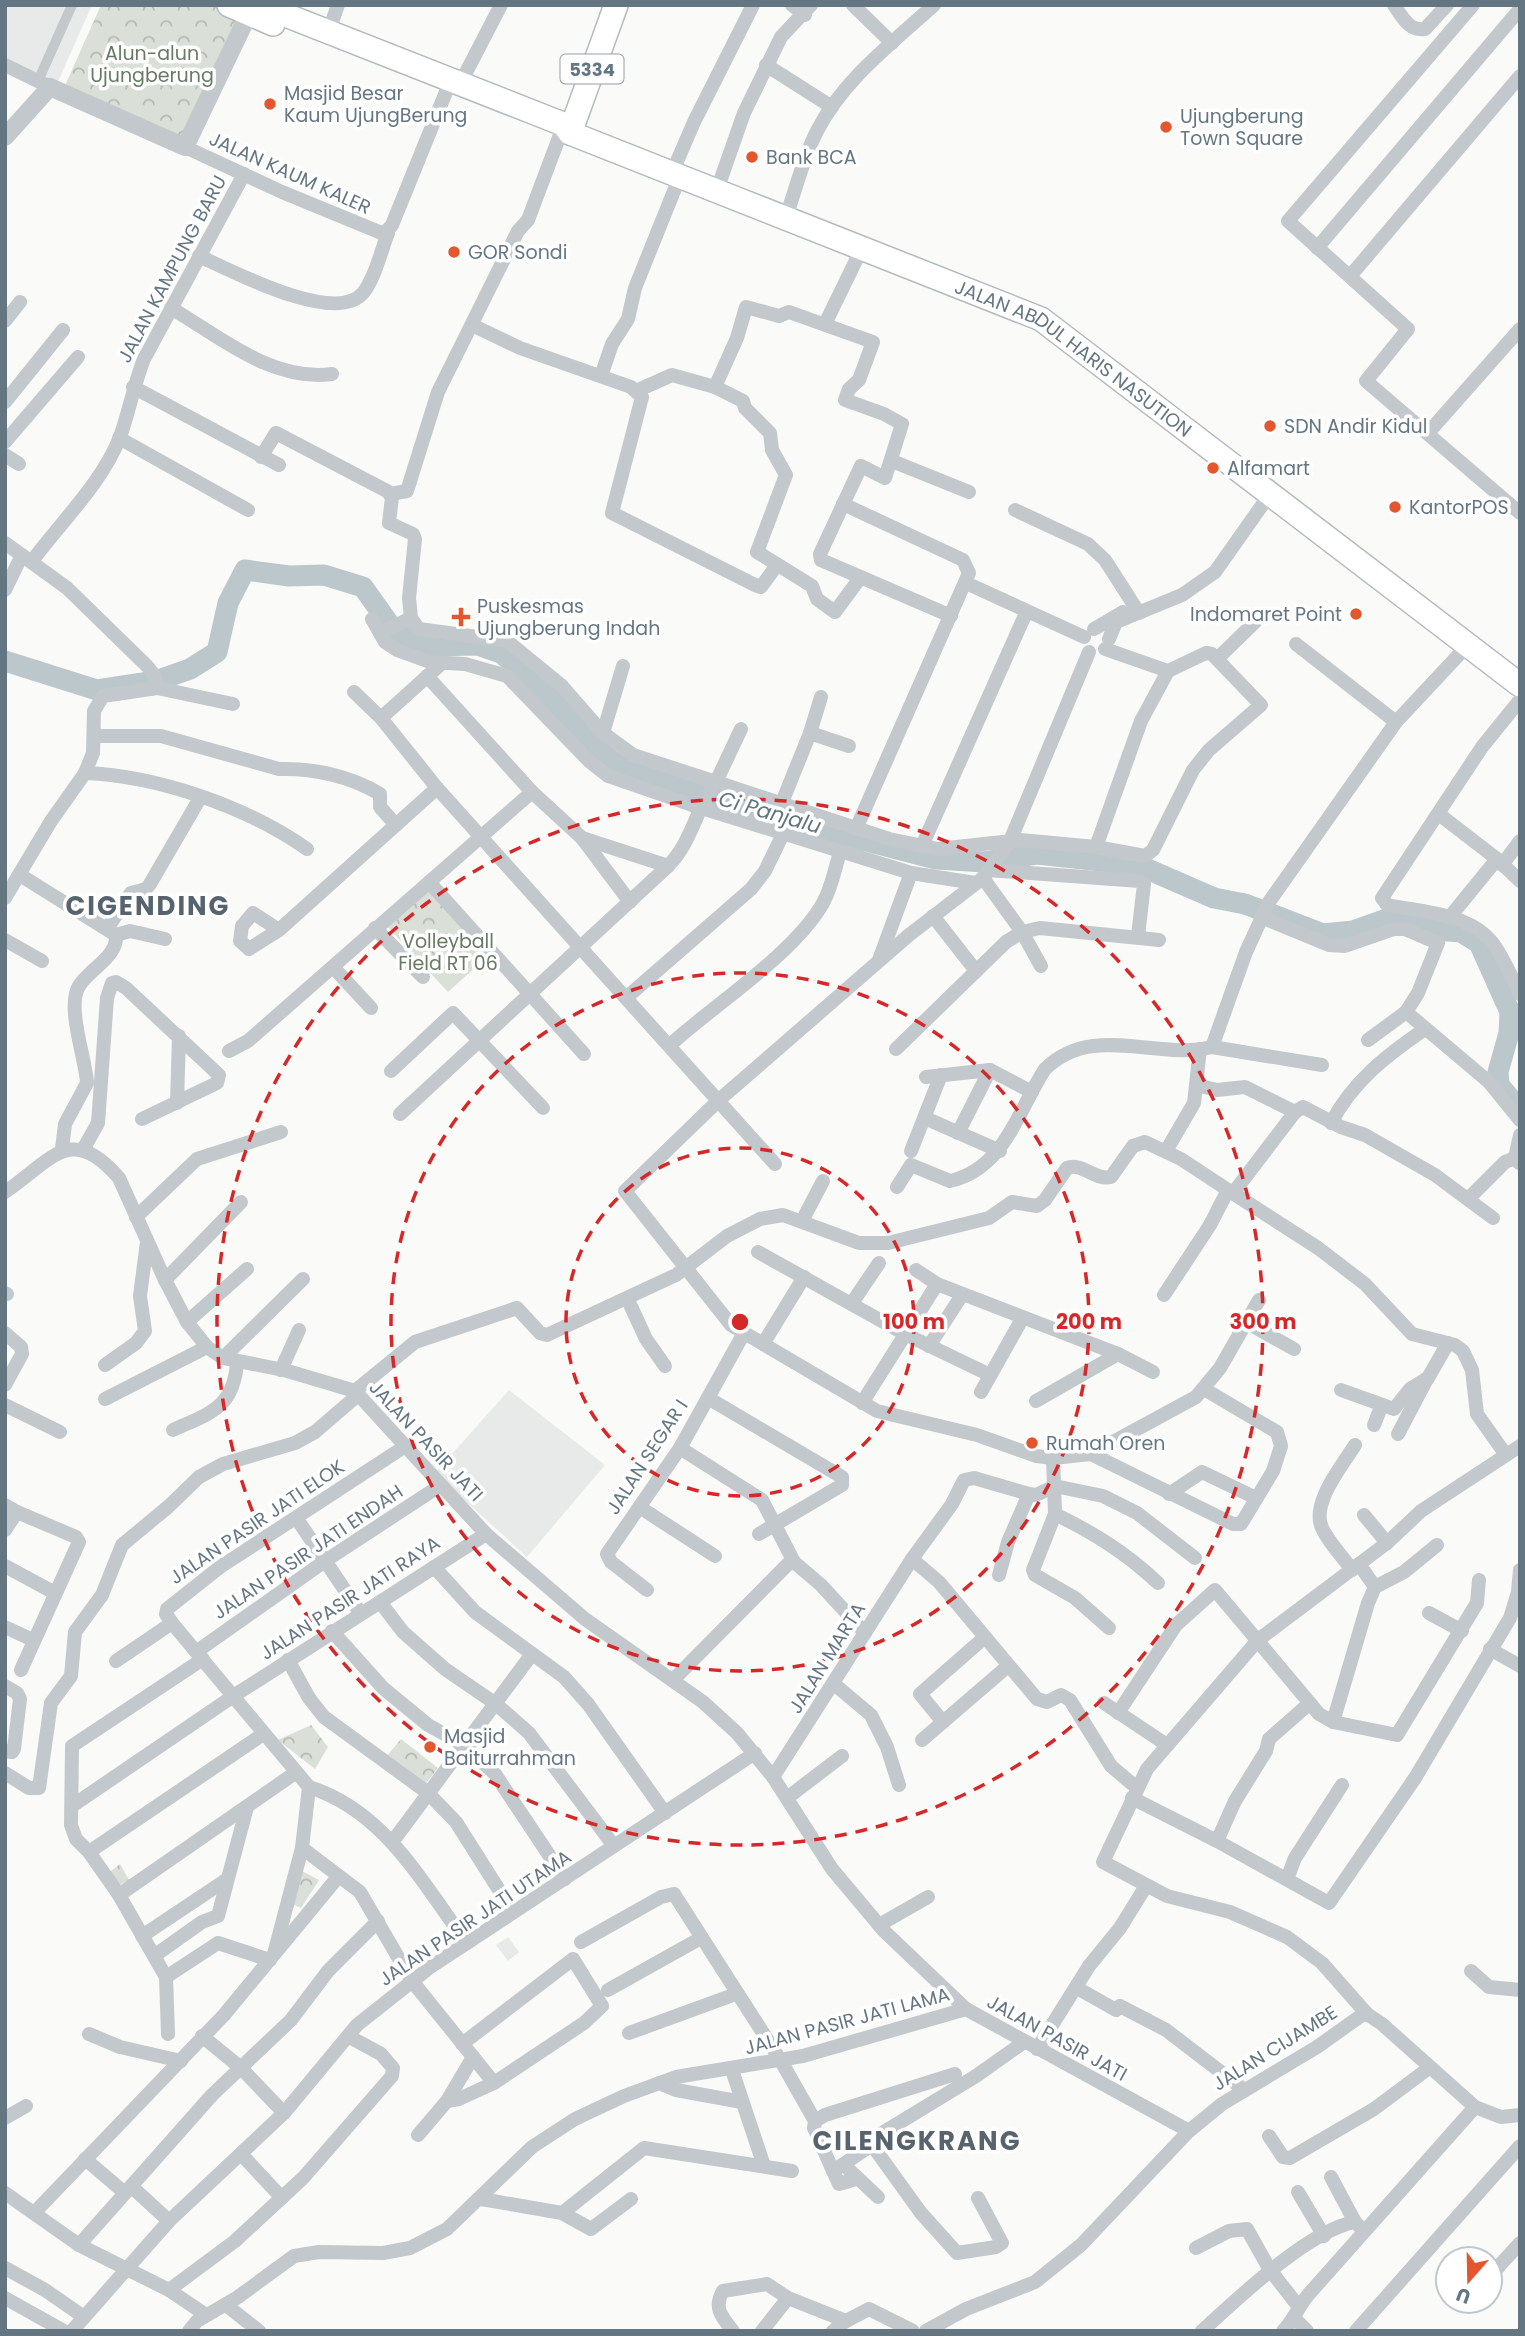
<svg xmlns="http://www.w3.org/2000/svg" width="1525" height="2336" viewBox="0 0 1525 2336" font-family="Poppins,sans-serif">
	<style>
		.built { fill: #e8e9e9 }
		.park { fill: url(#park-crowns) }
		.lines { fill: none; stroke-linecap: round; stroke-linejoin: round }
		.river { stroke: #bbc7cb; stroke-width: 21 }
		.primary-casing { stroke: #b5babe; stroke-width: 26 }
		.trunk-casing { stroke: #b4b9bd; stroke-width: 26 }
		.pedestrian { stroke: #c3c8cc; stroke-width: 10 }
		.minor { stroke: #c3c8cc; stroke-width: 14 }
		.tertiary { stroke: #c3c8cc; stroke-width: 18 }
		.primary { stroke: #fff; stroke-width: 23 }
		.trunk { stroke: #fff; stroke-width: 23 }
		.ring { fill: none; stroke: #d62828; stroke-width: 3.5; stroke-dasharray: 12 9 }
		.poi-dot { fill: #e4572e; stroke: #fff; stroke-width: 2.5 }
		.labels { text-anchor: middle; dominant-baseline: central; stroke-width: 7; stroke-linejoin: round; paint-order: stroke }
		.shield { fill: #fff; stroke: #939fa8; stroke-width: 2 }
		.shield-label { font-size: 18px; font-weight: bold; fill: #657683 }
		.park-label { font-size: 19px; fill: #687a64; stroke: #fff }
		.poi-label { font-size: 19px; fill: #657683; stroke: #fff; text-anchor: start }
		.street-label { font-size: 19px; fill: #657683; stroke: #fff }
		.water-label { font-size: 21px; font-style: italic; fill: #60757c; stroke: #fff }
		.district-label { font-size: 26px; font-weight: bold; letter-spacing: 2px; fill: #57646e; stroke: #fff }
		.centre { fill: #d62828; stroke: #fff; stroke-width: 3.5 }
		.ring-label { font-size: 21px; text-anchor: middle; font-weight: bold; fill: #d62828; stroke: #fff; stroke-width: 7; stroke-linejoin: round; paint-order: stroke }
	</style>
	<defs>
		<pattern id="park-crowns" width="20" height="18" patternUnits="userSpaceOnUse" patternTransform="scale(1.75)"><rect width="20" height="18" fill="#dadfd7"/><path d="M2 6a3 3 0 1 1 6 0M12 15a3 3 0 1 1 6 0" fill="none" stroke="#b4b9b4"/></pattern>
	</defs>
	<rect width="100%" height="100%" fill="#fafaf8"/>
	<g class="built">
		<path d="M5,5H92L57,84L5,60Z"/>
		<path d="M509,1390L605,1465L527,1557L435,1473Z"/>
		<path d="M508,1937L519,1952L508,1961L496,1945Z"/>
	</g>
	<g class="park">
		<path d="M101,5H214L240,16L188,131L179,138L64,88Z"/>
		<path d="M430,890L488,956L448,992L386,925Z"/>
		<path d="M311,1725L328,1747L315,1769L278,1740Z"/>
		<path d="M401,1739L438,1768L424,1786L387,1756Z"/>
		<path d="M120,1864L129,1880L118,1886L110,1872Z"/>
		<path d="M300,1870L319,1880L301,1908L288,1902Z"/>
	</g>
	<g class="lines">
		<path class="river" d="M5,661L97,690L156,681L190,669L217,652L228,603L245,570L289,576L324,575L363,587L395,632L427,646L478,645L501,653L530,677L611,761L797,823L936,859L984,862L1037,854L1138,865L1214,898L1245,904L1323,934L1353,931L1390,918L1435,930L1461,932L1479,943L1510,1012L1509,1033L1498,1072L1499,1085L1515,1104"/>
		<defs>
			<path id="primary" d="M570,133L616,5"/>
			<g id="trunk">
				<path d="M229,5L273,24"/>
				<path id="s1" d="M260,5L563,124L570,133L1041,319L1520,685"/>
			</g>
		</defs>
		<use href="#primary" class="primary-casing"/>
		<use href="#trunk" class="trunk-casing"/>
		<path class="pedestrian" d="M38,81L72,5"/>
		<g class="minor">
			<path d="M792,5L805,15"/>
			<path d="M853,5L892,43"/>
			<path d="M1394,5C1403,18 1409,31 1425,29L1447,5"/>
			<path d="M1473,5L1288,221L1408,329L1366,381L1520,513"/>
			<path d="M328,33L338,5"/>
			<path d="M5,65L50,87"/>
			<path d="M766,65L832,107"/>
			<path d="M460,84L501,5"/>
			<path d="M185,147L282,192L384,234L392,225L446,92"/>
			<path d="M672,173L694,122L753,5"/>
			<path d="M717,190L744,113L781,37L811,5"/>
			<path d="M786,217C796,189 803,158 817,131C843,80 892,43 934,5"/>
			<path d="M1317,248L1520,9"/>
			<path d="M199,256C230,270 335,326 363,293C375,278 381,251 388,233"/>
			<path d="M1351,275L1520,76"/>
			<path d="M171,308C220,337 272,382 332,374"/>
			<path d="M5,321L20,302"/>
			<path d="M825,324L862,248"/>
			<path d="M472,325L520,348L631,387L642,397L612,513L755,585L761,587L777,565"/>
			<path d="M601,376L612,344L628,319L635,288L680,176"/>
			<path d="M133,387L279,465"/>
			<path d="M636,391L672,375L715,387"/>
			<path d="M5,402L63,330"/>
			<path d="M1428,433L1520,329"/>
			<path d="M119,438L248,510"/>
			<path d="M5,442L78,357"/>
			<path d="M5,455L19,464"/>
			<path d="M261,457L276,433L387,491L392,497L389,523L413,534L415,539L409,598L411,618L419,629L507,641L562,686L603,733"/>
			<path d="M892,461L969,492"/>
			<path d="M390,494L407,491L438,392L518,231L528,220L560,135"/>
			<path d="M843,504L963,560L969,573L856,829"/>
			<path d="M1015,510L1088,544L1105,560L1139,613"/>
			<path d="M5,543L67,588L147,666L155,676L157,688"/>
			<path d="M32,561C61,522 102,483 120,437C129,412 134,384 144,359L244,174"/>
			<path d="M860,578L835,612L817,599L812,586L757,552L786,475L772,450L770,433L745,408L743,401L715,387L737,338L746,307L779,316L789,312L873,342L859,380L849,389L845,400L884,414L902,424L885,478L861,466L820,554L821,560L951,616"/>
			<path d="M966,583L1084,637"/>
			<path d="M5,590L22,555"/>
			<path d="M372,619L385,642L397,650L430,662L465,664L507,676L589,761L608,776L692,805L911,873L975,883"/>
			<path d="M1094,629L1123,612"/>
			<path d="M380,633L411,618"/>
			<path d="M1109,639L1116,622L1182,595L1215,572L1270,494"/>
			<path d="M1296,644L1396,722"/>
			<path d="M1089,652L1010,841L983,878L909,935L719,1100L625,1191L731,1325L877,1411L977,1435L1036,1456L1053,1458L1091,1454L1196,1397L1220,1368L1259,1300"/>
			<path d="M1218,658L1255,622"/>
			<path d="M442,663L381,718L437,788L775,1164"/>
			<path d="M354,692L381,718"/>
			<path d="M1520,700L1482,747L1382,898L1387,905C1421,912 1472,913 1494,945C1504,959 1512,978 1520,994"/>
			<path d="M741,729L716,782L889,839L938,849L1020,840L1096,847L1145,856L1153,850L1193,770L1209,750L1261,705L1212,654L1206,653L1168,671L1105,649"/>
			<path d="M810,733L849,746"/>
			<path d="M94,736H161L279,769C313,768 350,776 380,794V807L396,825"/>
			<path d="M85,773C159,776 247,807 307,849"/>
			<path d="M532,792L582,838L630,902"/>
			<path d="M781,805L810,733L821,697"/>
			<path d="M1440,815L1497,859L1520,881"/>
			<path d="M582,838L668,866"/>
			<path d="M922,846L1026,613"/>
			<path d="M1096,847L1141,721L1168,671"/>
			<path d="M1502,865L1520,841"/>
			<path d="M988,870L1140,881L1144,884L1138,936"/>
			<path d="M20,875L116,935C118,957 90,968 79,986C66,1007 86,1060 87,1083L65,1124L62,1149"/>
			<path d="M983,878L1022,932L1041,966"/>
			<path d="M429,882L584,1054"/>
			<path d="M5,898L51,821L85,773L93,753L94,711L103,696L157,688L233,704"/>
			<path d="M933,916L976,971"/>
			<path d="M1261,917L1329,945L1345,946L1394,929H1405L1438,943L1418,993L1406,1012L1489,1082L1520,1120"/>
			<path d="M1449,918L1497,859"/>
			<path d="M108,927L131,893L146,889L150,884L200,798"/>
			<path d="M375,928L423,977"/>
			<path d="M279,930L253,913L242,926L240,941L249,949L279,930L437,788"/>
			<path d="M116,935L130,931L165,939"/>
			<path d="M5,940L42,961"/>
			<path d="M879,960L911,873"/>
			<path d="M333,967L371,1008"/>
			<path d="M627,997L751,889L765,871L783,834"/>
			<path d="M1368,1040L1406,1012"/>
			<path d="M670,1045C715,1004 794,954 823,903C832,887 835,868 840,852"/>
			<path d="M1212,1047L1322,1065"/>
			<path d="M896,1049L1006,942L1022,932L1040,928L1159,940"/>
			<path d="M229,1051L248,1041L532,792L427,676"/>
			<path d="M391,1071L453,1013L543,1108"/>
			<path d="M926,1077L990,1070L1032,1092"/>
			<path d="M1196,1085L1217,1090L1245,1087L1295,1112"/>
			<path d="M177,1103L179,1036"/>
			<path d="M400,1114L668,866C692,842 696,808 716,782L633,755L603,733L623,666"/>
			<path d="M925,1118L1000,1151"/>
			<path d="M1331,1123C1353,1081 1387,1055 1425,1029"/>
			<path d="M958,1133L990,1070"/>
			<path d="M84,1148L98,1123L107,998L112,983L116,982L126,988L219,1075L217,1083L142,1119"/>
			<path d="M911,1151L941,1075"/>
			<path d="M1166,1151L1194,1103L1200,1049"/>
			<path d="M1519,1163L1515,1158L1520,1135"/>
			<path d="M897,1187L911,1165L950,1181C1005,1168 1017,1112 1045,1069C1093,1022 1156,1061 1212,1047L1246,952L1269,902L1396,722L1467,646"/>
			<path d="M5,1192C52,1160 71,1122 119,1178L165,1280L187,1322L207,1347L223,1358L284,1370L355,1391L486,1534L585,1619L703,1702L737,1733L773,1777L832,1869L884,1931L966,2009L1189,2131"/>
			<path d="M1234,1192L1295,1112L1303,1107L1341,1127L1365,1135L1435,1175L1493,1218"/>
			<path d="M1468,1199L1505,1162L1515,1158"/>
			<path d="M136,1217L197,1159L281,1132"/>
			<path d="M802,1221L823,1181"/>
			<path d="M758,1252L905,1334L990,1375"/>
			<path d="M916,1270L937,1284L1118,1354L1036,1401"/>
			<path d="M165,1280L241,1202"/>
			<path d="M5,1293L7,1294"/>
			<path d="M1164,1295L1210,1225L1228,1190L1318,1248L1365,1284L1412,1334L1455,1345L1463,1351L1472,1370L1477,1414L1506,1455"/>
			<path d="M628,1300L646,1339L665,1366"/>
			<path d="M852,1303L879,1263"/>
			<path d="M187,1322L247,1269"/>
			<path d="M1246,1322L1294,1349"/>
			<path d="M5,1333L21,1347L22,1354L5,1385"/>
			<path d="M763,1344L804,1277"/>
			<path d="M929,1346L962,1295"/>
			<path d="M1118,1354L1153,1372"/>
			<path d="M223,1358L303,1279"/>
			<path d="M105,1365L136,1343L145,1331L140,1296L147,1242"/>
			<path d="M281,1370L299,1330"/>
			<path d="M1341,1390L1394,1409L1410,1389L1428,1378L1448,1343"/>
			<path d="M355,1391L415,1342L517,1308L540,1333L547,1335L676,1275L727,1236L760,1219L783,1215L859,1243H888L989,1218L1012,1202L1037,1206L1045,1200L1067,1168C1082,1162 1095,1181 1111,1177L1133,1146L1145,1142L1181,1159L1228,1190"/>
			<path d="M981,1392L1022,1319"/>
			<path d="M708,1398L842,1477V1485L759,1534"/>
			<path d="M105,1399L207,1347"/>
			<path d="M862,1403L937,1284"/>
			<path d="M5,1405L60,1432"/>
			<path d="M1374,1425L1381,1407"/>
			<path d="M173,1430C210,1413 234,1408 237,1362"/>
			<path d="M1398,1434L1427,1379"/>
			<path d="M680,1448L762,1500L794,1562L821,1585L865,1633"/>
			<path d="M1091,1454L1233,1524H1241L1273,1471L1281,1446L1277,1432L1204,1389"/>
			<path d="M1053,1458L1055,1514L1033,1570L1035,1575L1075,1598L1109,1628"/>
			<path d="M1169,1494L1202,1472L1256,1498"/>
			<path d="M5,1505L17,1512L5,1530"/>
			<path d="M641,1508L715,1556"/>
			<path d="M17,1512L76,1537L79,1542L21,1670"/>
			<path d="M1055,1514C1094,1533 1126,1553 1158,1583"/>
			<path d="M1364,1515L1387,1543"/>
			<path d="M297,1519L361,1614"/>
			<path d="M912,1559L939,1582L1037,1699L1047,1702L1061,1695L1070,1700L1111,1766L1137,1788"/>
			<path d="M1359,1564L1375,1587L1368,1603L1333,1722L1397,1735L1477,1603L1479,1580"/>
			<path d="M5,1566L55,1593"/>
			<path d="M434,1567L475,1612L564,1677L588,1704L665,1813"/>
			<path d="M1352,1570C1343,1557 1330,1544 1323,1530C1309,1505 1342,1466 1355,1445"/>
			<path d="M999,1575L1008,1542L1029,1494"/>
			<path d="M1375,1587L1404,1572L1437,1545"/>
			<path d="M647,1590L611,1562L607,1554L680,1448L744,1333"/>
			<path d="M380,1602L403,1632L445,1669L496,1704L529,1733L614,1846"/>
			<path d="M1429,1613L1462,1631"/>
			<path d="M5,1627L33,1640"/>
			<path d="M332,1631L383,1688L428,1725L464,1745L495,1774L565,1879"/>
			<path d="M1490,1649L1520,1666"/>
			<path d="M196,1652L325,1561L441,1485"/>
			<path d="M203,1659L72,1746L71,1825L76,1839L89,1852L262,1735"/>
			<path d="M288,1660L309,1698L324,1717L428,1793L456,1822L513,1912"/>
			<path d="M116,1661L172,1623"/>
			<path d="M673,1680L789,1563L794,1562"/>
			<path d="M834,1684L871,1715L887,1747L899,1785"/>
			<path d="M5,1686L17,1693L20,1699L14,1749L12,1752L5,1751"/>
			<path d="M1104,1703L1167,1745"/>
			<path d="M1310,1703L1269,1739L1266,1751L1235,1801L1217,1841L1329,1903L1415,1778L1510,1618L1518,1592L1520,1570"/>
			<path d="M1118,1713L1176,1625L1215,1590L1319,1714L1333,1722"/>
			<path d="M943,1722L920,1694L985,1637"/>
			<path d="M922,1740L1008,1666"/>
			<path d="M5,1773L29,1788H39L51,1703L71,1676L75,1632L102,1595L122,1545L168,1507L199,1477L223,1464L295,1443L315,1432L358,1395"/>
			<path d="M773,1777L912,1559L952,1504L964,1480L974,1478L1029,1494L1036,1495L1055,1486L1103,1496L1137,1513L1195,1558"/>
			<path d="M309,1787C385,1811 422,1883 467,1943"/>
			<path d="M787,1798L842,1756"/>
			<path d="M1132,1798L1217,1841"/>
			<path d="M72,1806L235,1695L486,1534"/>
			<path d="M393,1841L532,1654"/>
			<path d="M302,1848L360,1892L412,1981L494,2083L584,2023L602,2006L573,1959L462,2044"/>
			<path d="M89,1852L119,1895L166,1977"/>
			<path d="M1287,1879L1295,1858L1342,1785"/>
			<path d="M119,1895L295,1773"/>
			<path d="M879,1925L928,1897"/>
			<path d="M142,1936L226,1880"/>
			<path d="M581,1942L661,1897L674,1894L781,2061L815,2121L814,2128L833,2171L872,2145L921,2213L957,2253L996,2247L1002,2243L978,2198"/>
			<path d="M274,1954L302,1848L309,1787L172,1623L166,1614L167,1609L220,1567L404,1447"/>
			<path d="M154,1956L202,1922L218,1916L247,1807"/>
			<path d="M1471,1971L1489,1987L1520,1990"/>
			<path d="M1077,1988L1116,2010L1120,2006L1166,2030L1243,2089"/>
			<path d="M608,1990L701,1938"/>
			<path d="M1367,2014L1322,1963L1287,1937L1230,1912L1167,1896L1103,1862L1147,1769L1258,1640L1387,1543L1421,1511L1520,1446"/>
			<path d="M629,2033L736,1994"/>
			<path d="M89,2034L120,2047L181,2061"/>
			<path d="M168,2034L166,1977L218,1943L270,1960"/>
			<path d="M202,2036L241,2068L284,2113"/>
			<path d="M1037,2049L1089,1966L1120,1928L1146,1886"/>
			<path d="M732,2070L764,2166"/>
			<path d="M659,2083L676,2090L742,2102"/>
			<path d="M447,2101L459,2099L494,2083"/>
			<path d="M5,2118L26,2106"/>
			<path d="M815,2121L825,2115L955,2074"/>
			<path d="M418,2135L447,2101L473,2057"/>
			<path d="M1269,2136L1283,2157L1290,2158L1374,2109L1429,2068"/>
			<path d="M872,2145L879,2135L976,2076L1024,2042"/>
			<path d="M241,2154L282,2198"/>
			<path d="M85,2159L125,2193"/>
			<path d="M845,2166L878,2197"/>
			<path d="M833,2171L839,2184L856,2179"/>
			<path d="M1331,2177L1355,2222"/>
			<path d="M131,2186L169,2221"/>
			<path d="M1298,2192L1324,2236"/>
			<path d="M5,2193L79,2245L169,2290L206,2315"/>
			<path d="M481,2199L562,2213L591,2229L631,2199"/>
			<path d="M566,2210L644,2148L792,2171"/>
			<path d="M35,2212L224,2015L338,1877"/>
			<path d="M79,2245L212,2095L291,2020L328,1971L378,1921"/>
			<path d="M1196,2248L1229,2231L1247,2229L1270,2270L1299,2307"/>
			<path d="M5,2268L45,2290L84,2317"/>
			<path d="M1490,2276L1520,2243"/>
			<path d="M169,2290L235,2241L303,2178L392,2076L393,2068L381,2054L348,2036"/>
			<path d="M5,2298L64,2331"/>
			<path d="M226,2305L259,2331"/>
			<path d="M1295,2319L1307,2331"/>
			<path d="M846,2321L869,2309L913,2331"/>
			<path d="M72,2331L169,2221L284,2113L357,2025L429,1968L755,1753"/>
			<path d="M189,2331L197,2321L238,2297L294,2256L319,2252L383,2253L410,2248L447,2229L532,2147L575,2119L624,2096L676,2077L803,2056L966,2009"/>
			<path d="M733,2331C722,2317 713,2308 723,2291L767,2284L788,2298L846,2321L833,2331"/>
			<path d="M762,2331L788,2298"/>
			<path d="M926,2331L966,2309L1035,2282L1081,2245L1189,2131L1222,2104L1317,2047L1362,2015L1367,2014L1382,2024L1475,2107L1501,2117L1520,2115"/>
			<path d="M1202,2331C1237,2299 1309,2230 1355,2222L1364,2231"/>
			<path d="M1283,2331C1294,2320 1298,2307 1308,2295L1475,2107"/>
			<path d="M1356,2331L1520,2146"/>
		</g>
		<path class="tertiary" d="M5,137L50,87L185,147L253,5"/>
		<use href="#primary" class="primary"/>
		<use href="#trunk" class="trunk"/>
	</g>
	<g class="ring">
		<circle cx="740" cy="1322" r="174"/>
		<circle cx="740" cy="1322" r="349"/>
		<circle cx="740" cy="1322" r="523"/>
	</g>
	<g class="poi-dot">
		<circle cx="270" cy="104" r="7"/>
		<circle cx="1166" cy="127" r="7"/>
		<circle cx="752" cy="157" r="7"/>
		<circle cx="454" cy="252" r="7"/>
		<circle cx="1270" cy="426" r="7"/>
		<circle cx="1213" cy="468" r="7"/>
		<circle cx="1395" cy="507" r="7"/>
		<circle cx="1356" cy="614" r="7"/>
		<path d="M457.5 606.5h7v7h7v7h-7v7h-7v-7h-7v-7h7z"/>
		<circle cx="1032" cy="1443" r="7"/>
		<circle cx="430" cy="1747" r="7"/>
	</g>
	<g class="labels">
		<rect class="shield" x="560.5" y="54.5" width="63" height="29" rx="5"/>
		<g class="shield-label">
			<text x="592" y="69">5334</text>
		</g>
		<g class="park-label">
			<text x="152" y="53">Alun-alun<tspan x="152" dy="22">Ujungberung</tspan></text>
			<text x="448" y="941">Volleyball<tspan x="448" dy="22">Field RT 06</tspan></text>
		</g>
		<g class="poi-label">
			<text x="284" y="93">Masjid Besar<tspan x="284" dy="22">Kaum UjungBerung</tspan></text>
			<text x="1180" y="116">Ujungberung<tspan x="1180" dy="22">Town Square</tspan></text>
			<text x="766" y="157">Bank BCA</text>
			<text x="468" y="252">GOR Sondi</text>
			<text x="1284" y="426">SDN Andir Kidul</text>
			<text x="1227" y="468">Alfamart</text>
			<text x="1409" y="507">KantorPOS</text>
			<text x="477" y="606">Puskesmas<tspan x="477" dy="22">Ujungberung Indah</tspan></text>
			<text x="1342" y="614" text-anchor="end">Indomaret Point</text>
			<text x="1046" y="1443">Rumah Oren</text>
			<text x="444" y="1736">Masjid<tspan x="444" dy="22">Baiturrahman</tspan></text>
		</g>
		<g class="street-label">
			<text transform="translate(290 173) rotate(24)">JALAN KAUM KALER</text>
			<text transform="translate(172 269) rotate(-62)">JALAN KAMPUNG BARU</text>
			<text stroke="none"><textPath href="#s1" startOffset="891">JALAN ABDUL HARIS NASUTION</textPath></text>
			<text transform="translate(426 1441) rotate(47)">JALAN PASIR JATI</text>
			<text transform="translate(647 1457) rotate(-57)">JALAN SEGAR I</text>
			<text transform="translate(257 1522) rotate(-34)">JALAN PASIR JATI ELOK</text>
			<text transform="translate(308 1552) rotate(-34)">JALAN PASIR JATI ENDAH</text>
			<text transform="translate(350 1598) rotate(-33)">JALAN PASIR JATI RAYA</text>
			<text transform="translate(827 1658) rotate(-58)">JALAN MARTA</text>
			<text transform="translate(475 1918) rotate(-34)">JALAN PASIR JATI UTAMA</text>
			<text transform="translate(847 2021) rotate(-15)">JALAN PASIR JATI LAMA</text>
			<text transform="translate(1057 2038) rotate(29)">JALAN PASIR JATI</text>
			<text transform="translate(1275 2048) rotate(-32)">JALAN CIJAMBE</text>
		</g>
		<g class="water-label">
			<text transform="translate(770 812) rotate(16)">Ci Panjalu</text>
		</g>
		<g class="district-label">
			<text x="148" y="906">CIGENDING</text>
			<text x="917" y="2141">CILENGKRANG</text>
		</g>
	</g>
	<circle cx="740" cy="1322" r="10" class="centre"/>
	<g class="ring-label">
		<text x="914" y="1329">100 m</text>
		<text x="1089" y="1329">200 m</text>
		<text x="1263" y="1329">300 m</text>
	</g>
	<rect width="1525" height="2336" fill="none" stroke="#657683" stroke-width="14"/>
	<g transform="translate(1469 2280) rotate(200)"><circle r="33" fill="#ffffff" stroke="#c1c8cd" stroke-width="2"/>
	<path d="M0-5L12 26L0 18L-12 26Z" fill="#e4572e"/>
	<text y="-10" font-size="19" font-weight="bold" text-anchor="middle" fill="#657683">U</text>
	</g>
</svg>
